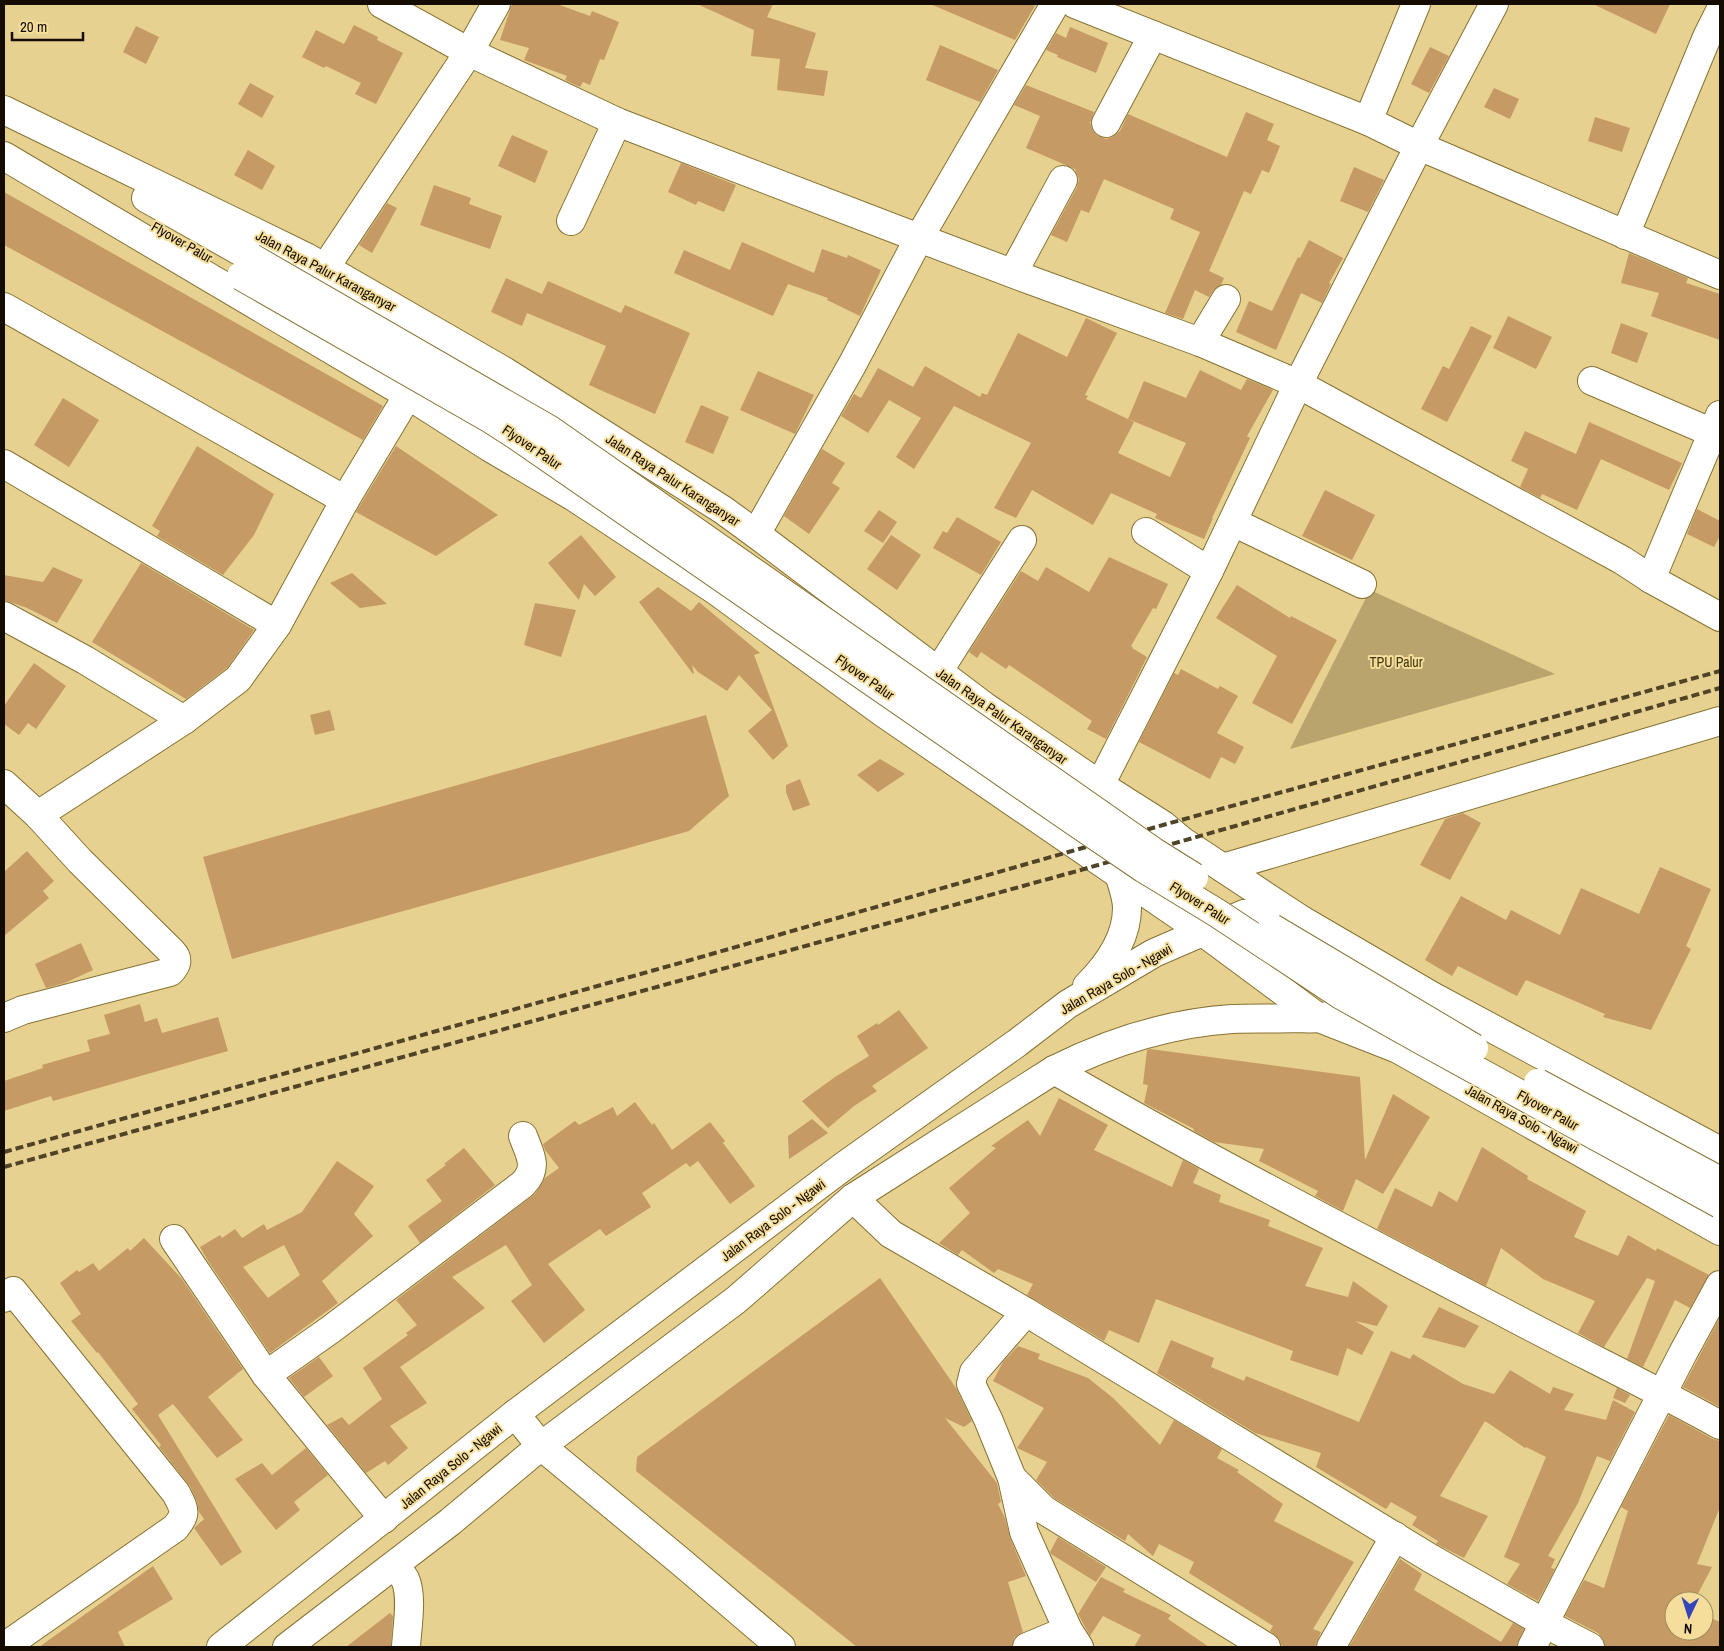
<svg xmlns="http://www.w3.org/2000/svg" width="1724" height="1651" viewBox="0 0 1724 1651" font-family="'Archivo Narrow',sans-serif">
	<style>
		.green { fill: #b8a46c }
		.building { fill: #c59a65; fill-rule: evenodd }
		.lines { fill: none; stroke-linecap: round; stroke-linejoin: round }
		.minor-casing { stroke: #877232; stroke-width: 30 }
		.tertiary-casing { stroke: #877232; stroke-width: 30 }
		.primary-casing { stroke: #877232; stroke-width: 30 }
		.trunk-casing { stroke: #877232; stroke-width: 30 }
		.minor { stroke: #fff; stroke-width: 28 }
		.tertiary { stroke: #fff; stroke-width: 28 }
		.primary { stroke: #fff; stroke-width: 28 }
		.trunk { stroke: #fff; stroke-width: 28 }
		.rail { stroke: #4f4328; stroke-width: 4; stroke-dasharray: 8 4; stroke-linecap: butt }
		.primary-bridge-casing { stroke: #877232; stroke-width: 30; stroke-linecap: butt }
		.primary-bridge { stroke: #fff; stroke-width: 28 }
		.labels { text-anchor: middle; dominant-baseline: central; stroke-width: 4; stroke-linejoin: round; paint-order: stroke }
		.street-label { font-size: 14px; fill: #140c00; stroke: #f5de9c }
		.park-label { font-size: 14px; fill: #42360d; stroke: #f5de9c }
	</style>
	<rect width="100%" height="100%" fill="#e7d190"/>
	<path class="green" d="M1370,590L1555,674L1290,749Z"/>
	<g class="building">
		<path d="M512,4H557L590,16L592,11L619,22L604,60L600,59L590,85L583,82L580,87L565,80L567,76L524,60L529,48L500,40Z"/>
		<path d="M697,4H773L767,17L816,33L805,68L828,71L824,96L777,90L780,59L751,56L754,30Z"/>
		<path d="M930,4H1036L1015,40Z"/>
		<path d="M1593,4H1670L1656,34Z"/>
		<path d="M354,25L378,37L377,40L403,53L376,104L355,94L361,83L326,66L324,68L302,57L316,30L344,44Z"/>
		<path d="M136,26L159,37L146,64L123,52Z"/>
		<path d="M1070,27L1108,43L1096,73L1057,57L1058,55L1046,50L1056,33L1066,38Z"/>
		<path d="M940,45L998,70L980,102L926,80Z"/>
		<path d="M1430,47L1449,56L1429,93L1411,84Z"/>
		<path d="M250,83L274,96L262,118L238,104Z"/>
		<path d="M1026,85L1094,112L1090,123L1093,131L1098,136L1106,139L1114,136L1120,131L1128,114L1227,157L1246,112L1274,124L1267,140L1280,146L1269,173L1262,170L1251,194L1244,191L1209,271L1224,278L1221,285L1213,291L1209,297L1195,290L1183,319L1165,313L1200,232L1170,219L1174,209L1104,179L1089,213L1081,210L1067,242L1051,235L1077,187L1079,179L1075,169L1026,148L1040,116L1014,105Z"/>
		<path d="M1494,88L1519,99L1510,119L1484,107Z"/>
		<path d="M1595,117L1630,128L1622,152L1588,141Z"/>
		<path d="M512,135L548,151L535,183L498,166Z"/>
		<path d="M248,150L275,166L262,190L234,175Z"/>
		<path d="M681,163L736,185L724,212L698,201L696,205L668,192Z"/>
		<path d="M1354,167L1384,180L1368,212L1340,201Z"/>
		<path d="M434,185L471,198L469,204L502,216L490,249L420,225Z"/>
		<path d="M4,192L383,406L363,440L4,245Z"/>
		<path d="M387,203L397,208L372,253L359,245Z"/>
		<path d="M1309,240L1343,258L1329,283L1331,284L1322,303L1301,293L1276,350L1236,332L1249,301L1272,311L1298,257L1300,258Z"/>
		<path d="M742,242L814,273L822,249L847,258L848,255L881,270L860,316L827,300L828,298L788,284L773,316L674,273L684,250L730,270Z"/>
		<path d="M1629,253L1688,278L1686,283L1720,294V340L1651,316L1659,293L1621,283Z"/>
		<path d="M506,278L542,294L548,281L621,313L625,305L690,333L655,414L589,385L606,346L527,313L522,326L491,312Z"/>
		<path d="M1508,316L1552,337L1536,369L1493,348Z"/>
		<path d="M1086,318L1117,333L1085,395L1088,396L1086,399L1134,422L1118,453L1170,477L1186,443L1128,419L1144,381L1186,398L1200,370L1241,390L1247,379L1273,390L1247,436L1250,438L1212,518H1213L1204,539L1155,518L1157,514L1111,493L1093,525L1032,490L1016,518L994,508L1031,443L954,406L914,469L896,457L921,418L889,400L868,433L841,416L854,394L861,398L878,368L913,387L925,366L980,397L982,393L987,395L1018,333L1067,357Z"/>
		<path d="M1621,323L1648,333L1637,363L1611,353Z"/>
		<path d="M1471,326L1492,336L1447,422L1421,409L1443,366L1449,369Z"/>
		<path d="M758,371L814,395L795,434L740,410Z"/>
		<path d="M63,398L99,420L69,467L34,445Z"/>
		<path d="M701,405L729,417L713,454L685,442Z"/>
		<path d="M1589,422L1682,463L1669,490L1601,459L1577,510L1542,494L1540,498L1520,487L1528,469L1511,461L1525,431L1576,454Z"/>
		<path d="M197,446L274,494L254,535L223,575L157,536L160,531L152,526Z"/>
		<path d="M396,446L498,515L436,556L356,512Z"/>
		<path d="M822,449L845,463L832,483L840,488L809,534L784,516Z"/>
		<path d="M1325,490L1375,515L1352,560L1302,536Z"/>
		<path d="M1697,509L1720,521V536L1714,547L1687,534Z"/>
		<path d="M879,510L897,522L883,543L864,531Z"/>
		<path d="M957,517L1001,542L981,575L933,548L943,531L947,533Z"/>
		<path d="M581,535L616,577L595,596L584,584L579,600L548,563Z"/>
		<path d="M891,535L921,555L897,590L867,569Z"/>
		<path d="M1109,557L1168,584L1156,609L1153,608L1131,646L1133,647L1132,648L1147,657L1106,739L1087,729L1092,721L1009,665L1006,669L981,652L977,658L969,652L1021,571L1038,581L1046,567L1089,592Z"/>
		<path d="M141,563L254,630L228,667L186,699L92,642Z"/>
		<path d="M53,567L83,580L57,623L27,608L4,600V575L43,582Z"/>
		<path d="M352,573L387,604L360,608L330,583Z"/>
		<path d="M1237,585L1290,618L1291,616L1337,640L1292,724L1252,703L1277,656L1216,618Z"/>
		<path d="M658,587L691,611L699,602L760,653L754,655L788,746L773,760L748,731L772,710L739,675L727,691L698,672L692,665L694,673L693,674L639,602Z"/>
		<path d="M535,603L576,610L561,657L524,645Z"/>
		<path d="M34,663L66,686L36,729L28,723L19,735L4,724V706Z"/>
		<path d="M1181,669L1218,689L1220,686L1238,696L1217,733L1244,747L1235,764L1221,757L1210,779L1139,742L1174,673L1178,675Z"/>
		<path d="M330,710L335,730L315,735L310,715Z"/>
		<path d="M706,715L729,796L689,831L232,959L203,857Z"/>
		<path d="M880,759L905,774L878,792L857,775Z"/>
		<path d="M800,779L810,805L793,811L786,792V785Z"/>
		<path d="M1463,813L1481,823L1450,880L1420,865L1445,819Z"/>
		<path d="M27,851L54,881L43,891L49,898L4,936V872Z"/>
		<path d="M1660,867L1711,889L1686,946L1691,949L1651,1030L1603,1017L1605,1014L1526,980L1517,996L1458,966L1452,976L1425,960L1461,896L1506,920L1511,910L1560,935L1581,888L1639,914Z"/>
		<path d="M81,943L93,970L65,983L46,988L35,964Z"/>
		<path d="M140,1004L145,1022L157,1018L162,1033L218,1017L228,1051L53,1101L51,1096L4,1111V1081L43,1068L42,1065L90,1051L87,1040L110,1034L104,1015Z"/>
		<path d="M899,1010L928,1048L872,1086L877,1091L854,1106L828,1128L802,1101L835,1077L869,1056L857,1036L877,1023L878,1025Z"/>
		<path d="M1150,1049L1360,1077L1365,1160L1393,1094L1430,1117L1383,1194L1356,1179L1343,1211L1315,1196L1318,1191L1259,1161L1264,1149L1214,1142L1194,1131V1129L1144,1103L1148,1085L1143,1084L1147,1050Z"/>
		<path d="M1059,1098L1108,1125L1094,1150L1172,1187L1183,1160L1199,1169L1193,1183L1221,1195L1219,1202L1270,1220L1268,1226L1323,1248L1305,1286L1348,1297L1353,1281L1388,1306L1377,1326L1355,1321L1374,1332L1362,1355L1347,1348L1338,1376L1290,1360L1293,1351L1156,1299L1139,1343L1109,1330L1104,1341L1027,1295L1033,1284L998,1269L994,1273L962,1250L958,1255L939,1243L970,1213L949,1188L996,1148L991,1146L1028,1120L1040,1136Z"/>
		<path d="M635,1102L652,1125L654,1123L672,1150L710,1122L725,1141L723,1143L755,1186L730,1204L698,1161L690,1167L686,1163L642,1193L651,1207L606,1236L600,1229L548,1264L585,1310L544,1343L511,1301L532,1285L506,1245L452,1277L485,1308L400,1367L427,1403L390,1426L408,1448L388,1465L385,1461L366,1473L327,1425L342,1417L349,1425L382,1399L363,1368L408,1335L406,1333L417,1325L396,1300L535,1194L545,1178L559,1168L545,1150L543,1144L575,1121L579,1125L613,1107L617,1116Z"/>
		<path d="M812,1119L828,1133L789,1159L788,1136Z"/>
		<path d="M1482,1147L1528,1176L1527,1179L1586,1211L1574,1237L1618,1256L1628,1235L1656,1251L1657,1248L1709,1275L1690,1308L1675,1300L1643,1367L1627,1359L1655,1281L1647,1278L1604,1347L1578,1333L1595,1301L1543,1279L1501,1248L1486,1286L1377,1229L1395,1188L1432,1207L1439,1191L1457,1202Z"/>
		<path d="M464,1148L495,1185L420,1243L408,1226L442,1201L426,1180L446,1165L444,1164Z"/>
		<path d="M337,1161L374,1186L354,1214L373,1236L322,1281L338,1303L270,1353L208,1261L200,1247L220,1235L222,1238L235,1229L242,1238L264,1224L267,1230L302,1212ZM284,1245L300,1275L268,1298L243,1267Z"/>
		<path d="M144,1238L182,1279L243,1369L208,1397L243,1440L217,1458L173,1404L158,1415L242,1552L221,1566L194,1528L204,1519L199,1512L197,1502L190,1486L159,1447L161,1445L132,1409L138,1404L98,1352L97,1353L71,1321L81,1314L60,1283L77,1270L79,1272L93,1263L99,1271L128,1248L130,1251Z"/>
		<path d="M880,1278L956,1388L972,1421L964,1427L945,1418L997,1483L1001,1502L998,1504L1005,1518L1010,1538L1026,1576L1008,1582L1023,1632L1014,1638L1012,1647H857L636,1471L637,1457Z"/>
		<path d="M1439,1307L1479,1326L1465,1348L1422,1337Z"/>
		<path d="M1720,1317V1407L1683,1387Z"/>
		<path d="M1171,1340L1214,1358L1211,1367L1244,1381L1246,1376L1359,1422L1391,1351L1410,1359L1413,1354L1463,1384L1494,1394L1510,1370L1550,1394L1553,1387L1574,1394L1564,1410L1606,1420L1613,1400L1635,1412L1610,1461L1597,1456L1578,1503L1548,1556L1555,1559L1551,1568L1555,1569L1538,1601L1507,1584L1520,1564L1504,1557L1546,1457L1526,1447L1525,1448L1485,1421L1440,1496L1488,1516L1464,1558L1436,1544L1438,1541L1412,1525L1417,1517L1391,1502L1386,1509L1316,1467L1321,1453L1255,1433L1157,1373Z"/>
		<path d="M1018,1346L1040,1354L1038,1359L1088,1378L1112,1397L1160,1445L1174,1420L1222,1449L1217,1458L1239,1470L1237,1472L1283,1504L1274,1521L1354,1562L1313,1629L1321,1632L1315,1647H1285L1281,1645L1279,1639L1270,1631L1273,1626L1189,1573L1194,1562L1159,1544L1153,1556L1128,1534L1125,1541L1054,1498L1036,1480L1047,1462L1017,1448L1044,1408L993,1381L1003,1362Z"/>
		<path d="M319,1357L333,1376L304,1397L289,1378Z"/>
		<path d="M1617,1388L1630,1395L1625,1403L1613,1398Z"/>
		<path d="M1669,1415L1713,1439L1720,1441V1507L1697,1564L1712,1567L1694,1601H1674V1631H1704V1615L1720,1622V1647H1605L1603,1639L1598,1633L1565,1616L1584,1580L1604,1588L1628,1511L1621,1507Z"/>
		<path d="M306,1448L328,1475L294,1502L300,1510L276,1530L235,1479L262,1463L272,1475Z"/>
		<path d="M1058,1537L1106,1567L1096,1582L1051,1554L1050,1552Z"/>
		<path d="M1400,1559L1422,1574L1414,1590L1501,1642L1513,1623L1524,1629L1516,1647H1349Z"/>
		<path d="M153,1566L173,1599L118,1632L125,1647H39Z"/>
		<path d="M1101,1577L1125,1589L1123,1592L1171,1615L1168,1619L1209,1647H1134L1141,1635L1103,1616L1090,1636L1078,1614Z"/>
		<path d="M390,1613L393,1616L391,1647H346Z"/>
	</g>
	<g class="lines">
		<defs>
			<g id="minor">
				<path d="M382,4L469,52L617,122L919,238L852,365L756,534"/>
				<path d="M1055,4L919,238L1030,280L1200,342L1298,384L1622,560L1651,579L1720,415"/>
				<path d="M1075,4L1368,121L1419,146L1494,4"/>
				<path d="M1368,121L1416,4"/>
				<path d="M1106,123L1153,35"/>
				<path d="M571,221L617,122"/>
				<path d="M1625,235L1707,37L1720,11"/>
				<path d="M325,268L469,52L496,4"/>
				<path d="M1013,273L1063,180"/>
				<path d="M4,307L345,500"/>
				<path d="M1200,342L1226,299"/>
				<path d="M1592,381L1713,433"/>
				<path d="M4,464L277,625"/>
				<path d="M1233,522L1362,584"/>
				<path d="M1146,532L1209,571"/>
				<path d="M1651,579L1720,617"/>
				<path d="M4,616L85,660L184,720L238,679L277,625L345,500L408,395"/>
				<path d="M938,672L1022,540"/>
				<path d="M4,784L38,815L80,861L172,952C179,959 177,965 170,972L23,1010L4,1018"/>
				<path d="M1100,785L1209,571L1298,384L1419,146L1720,275"/>
				<path d="M38,815L184,720"/>
				<path d="M1223,868L1720,721"/>
				<path d="M1054,1070C1201,1155 1351,1233 1501,1311C1574,1350 1648,1385 1720,1425"/>
				<path d="M853,1198L891,1234L1026,1312L974,1372L971,1384L988,1419L1012,1478L1024,1532L1068,1630L1079,1647"/>
				<path d="M174,1239L266,1375L384,1519"/>
				<path d="M4,1298L13,1291L176,1493C184,1509 188,1513 175,1528L4,1647"/>
				<path d="M1026,1312L1430,1558L1544,1623L1590,1647"/>
				<path d="M266,1375L330,1330L523,1184C539,1167 530,1155 523,1136"/>
				<path d="M515,1414L541,1446L680,1561L781,1647"/>
				<path d="M1012,1478L1044,1510L1266,1647"/>
				<path d="M1027,1647L1068,1630"/>
				<path d="M1331,1647L1395,1536"/>
				<path d="M1532,1647L1683,1353L1720,1285"/>
			</g>
			<path id="tertiary" d="M395,1566C398,1570 402,1574 405,1579C413,1596 407,1628 406,1647"/>
			<g id="primary">
				<path d="M4,110L306,257L504,371L723,510L756,534L984,706L1100,785L1163,825L1182,841L1300,919"/>
				<path d="M4,156L408,395L489,447L574,497L715,590L882,712L1203,932"/>
				<path d="M146,198L252,258"/>
			</g>
			<g id="trunk">
				<path d="M1203,932L1319,1018L1398,1049L1720,1231"/>
				<path d="M1087,986C1108,965 1127,939 1127,908C1127,897 1122,884 1119,874"/>
				<path d="M221,1647L515,1414L844,1166L1017,1043L1068,1004L1154,953L1244,914L1271,913L1300,919L1432,996L1720,1151"/>
				<path d="M287,1647L450,1522L541,1446L736,1300L853,1198L1054,1070C1110,1042 1169,1023 1232,1019C1253,1018 1275,1019 1297,1018C1304,1018 1312,1019 1319,1018C1341,1014 1358,1005 1364,983"/>
			</g>
		</defs>
		<use href="#minor" class="minor-casing"/>
		<use href="#tertiary" class="tertiary-casing"/>
		<use href="#primary" class="primary-casing"/>
		<use href="#trunk" class="trunk-casing"/>
		<use href="#minor" class="minor"/>
		<use href="#tertiary" class="tertiary"/>
		<use href="#primary" class="primary"/>
		<use href="#trunk" class="trunk"/>
		<g class="rail">
			<path d="M4,1152L687,961L1163,825L1720,671"/>
			<path d="M4,1167L1070,873L1720,688"/>
		</g>
		<defs>
			<g id="primary-bridge">
				<path d="M252,258L550,430L1154,852L1194,877"/>
				<path d="M241,276L489,418L517,436L1068,817L1143,868L1217,913L1341,995L1423,1041L1720,1204"/>
				<path d="M1272,928L1474,1048"/>
				<path d="M1538,1083L1720,1181"/>
			</g>
		</defs>
		<use href="#primary-bridge" class="primary-bridge-casing"/>
		<use href="#primary-bridge" class="primary-bridge"/>
	</g>
	<g class="labels">
		<g class="street-label">
			<text transform="translate(182 242) rotate(30)">Flyover Palur</text>
			<text transform="translate(326 271) rotate(28)">Jalan Raya Palur Karanganyar</text>
			<text transform="translate(532 447) rotate(34)">Flyover Palur</text>
			<text transform="translate(673 480) rotate(33)">Jalan Raya Palur Karanganyar</text>
			<text transform="translate(865 677) rotate(35)">Flyover Palur</text>
			<text transform="translate(1002 716) rotate(35)">Jalan Raya Palur Karanganyar</text>
			<text transform="translate(1200 903) rotate(32)">Flyover Palur</text>
			<text transform="translate(1116 979) rotate(-30)">Jalan Raya Solo - Ngawi</text>
			<text transform="translate(1548 1110) rotate(29)">Flyover Palur</text>
			<text transform="translate(1522 1119) rotate(29)">Jalan Raya Solo - Ngawi</text>
			<text transform="translate(773 1220) rotate(-37)">Jalan Raya Solo - Ngawi</text>
			<text transform="translate(451 1466) rotate(-39)">Jalan Raya Solo - Ngawi</text>
		</g>
		<g class="park-label">
			<text x="1396" y="662">TPU Palur</text>
		</g>
	</g>
	<rect width="1724" height="1651" fill="none" stroke="#140c00" stroke-width="10"/>
	<g transform="translate(1689 1616) rotate(184)"><circle r="24" fill="#f5de9c" stroke="#9b8a5e"/>
	<path d="M0-4L9 19L0 12L-9 19Z" fill="#3445b7"/>
	<text y="-8" font-size="14" font-weight="bold" text-anchor="middle" fill="#140c00">N</text>
	</g>
	<path d="M12 32v8h71v-8" fill="none" stroke="#140c00" stroke-width="2.5"/>
	<text x="20" y="32" font-size="15" fill="#140c00" stroke="#f5de9c" stroke-width="4" paint-order="stroke">20 m</text>
</svg>
